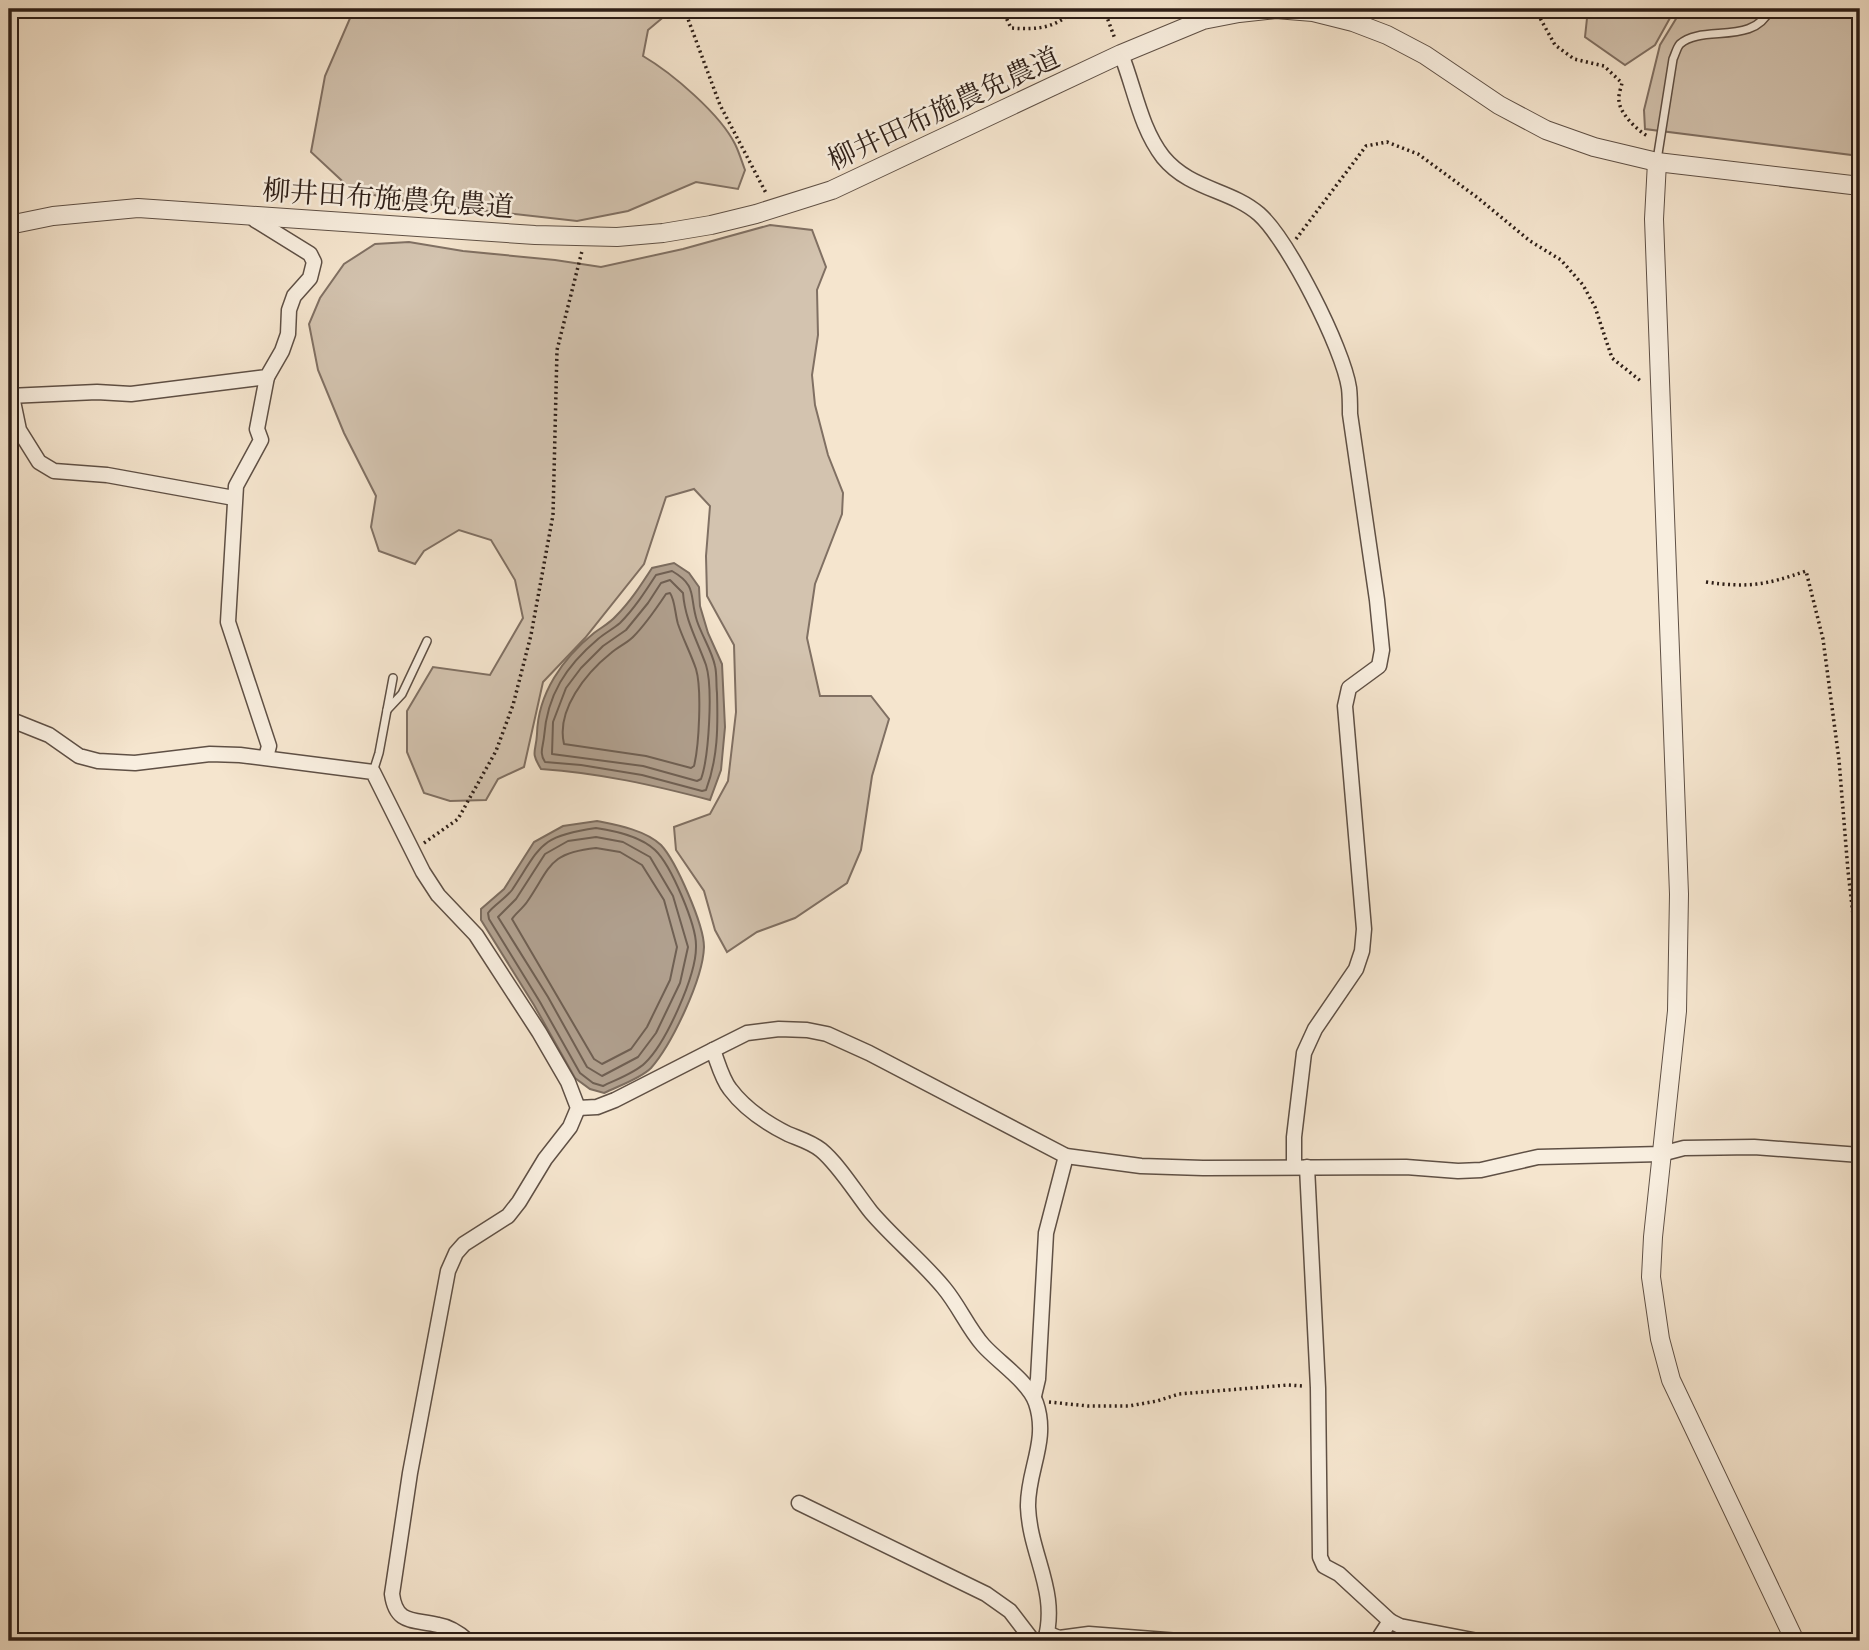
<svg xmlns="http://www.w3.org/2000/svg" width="1869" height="1650" viewBox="0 0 1869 1650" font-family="Alegreya,'Noto Serif JP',serif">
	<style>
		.green { fill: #d3c3af; stroke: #807063; stroke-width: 2 }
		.water { fill: #b1a190; stroke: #7c6d60; stroke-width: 2 }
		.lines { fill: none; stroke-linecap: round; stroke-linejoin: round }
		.shore { stroke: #6f6054; stroke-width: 2 }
		.service-casing { stroke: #5f5045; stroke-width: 10 }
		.minor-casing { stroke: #5f5045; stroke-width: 17 }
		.tertiary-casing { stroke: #5f5045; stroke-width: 20 }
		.path { stroke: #2d1e17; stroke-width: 3.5; stroke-dasharray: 2 3.5; stroke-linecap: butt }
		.service { stroke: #f8eedf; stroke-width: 7 }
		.minor { stroke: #f8eedf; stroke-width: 14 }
		.tertiary { stroke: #f8eedf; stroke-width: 18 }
		.labels { text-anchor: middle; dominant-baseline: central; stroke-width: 5; stroke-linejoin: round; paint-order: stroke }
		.street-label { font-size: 28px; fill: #2d1e17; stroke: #f8eedf }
	</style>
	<rect width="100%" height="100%" fill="#f5e5ce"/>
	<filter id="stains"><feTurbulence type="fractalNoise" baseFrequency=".00286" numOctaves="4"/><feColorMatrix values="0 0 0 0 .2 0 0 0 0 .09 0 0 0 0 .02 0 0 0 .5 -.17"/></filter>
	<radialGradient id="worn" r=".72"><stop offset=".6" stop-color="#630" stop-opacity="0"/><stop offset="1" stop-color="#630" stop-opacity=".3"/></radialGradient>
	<g class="green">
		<path d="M354,9H673L648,30L643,56C672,73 720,114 735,144C739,152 742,162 745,170L738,189L696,182L628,211L577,221L415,203L353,191L311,152L325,76Z"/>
		<path d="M1588,9H1675L1655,45L1625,65L1585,37Z"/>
		<path d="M1682,9H1860V156L1645,129L1644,110L1660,45Z"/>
		<path d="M770,225L812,230L826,267L817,290L818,335L812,375L815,405L828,455L843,493L842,514L815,584L807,638L820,696H871L889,719L872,776L861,850L847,883L795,918L757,932L727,952L715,930L704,891L676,850L674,827L710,814L728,781L736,712L734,645L707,596L706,556L710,506L694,489L666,497L644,564L585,638L543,682L524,767L498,779L486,800L450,801L424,793L407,752V711L433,667L490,675L523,618L515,580L491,540L459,530L424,551L415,564L379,551L371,527L376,496L344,433L318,370L309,324L320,298L344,264L375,244L409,242L463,251L555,260L601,267L683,249Z"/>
	</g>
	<g class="water">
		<path d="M674,563L689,573L699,587L700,606L708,633L722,664L725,727L721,770L710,800C653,785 600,773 541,769C530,751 536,753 537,734C538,693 563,658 594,633C602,627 610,623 616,616C630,602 641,585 652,568Z"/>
		<path d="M597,821C617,825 645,830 661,845C676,861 704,925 704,947C703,979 672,1044 651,1068C640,1079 618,1086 604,1093L590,1089L575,1078L534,1005L481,920V909L504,889L534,842L563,826Z"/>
	</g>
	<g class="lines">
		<g class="shore">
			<path d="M672,571C698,586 689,596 697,621C702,636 712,651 715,666C717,674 716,685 717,693C718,727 718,758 706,790L702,791L642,775L581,765L545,762C539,753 543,747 544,737C547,695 566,666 598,639C605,633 613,629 620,623C634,609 645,592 656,575Z"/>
			<path d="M670,580L683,593C685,620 697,640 706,665C713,687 709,757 701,779L697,781L643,766L552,754L553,722L566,688L581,668L603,646L626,630L648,603L661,583Z"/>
			<path d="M666,594L670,593C675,600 675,614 678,624C683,639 691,654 696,669C702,689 699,746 694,766L691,768L646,756L564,744C556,710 586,673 611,653C618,647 627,643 633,637C646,624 656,609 666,594Z"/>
			<path d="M596,828C616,831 640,836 655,850C671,865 697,926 696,947C696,976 666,1043 645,1063C635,1073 615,1080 603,1086L593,1083L580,1073L540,1002L489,919L488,913C494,905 505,899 512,890C541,846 539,836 596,828Z"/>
			<path d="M596,837L623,842L650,857L673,896L688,947L680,983L656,1033L638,1057L602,1076L587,1067L548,997L498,917L516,899L545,854L568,841Z"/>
			<path d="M596,848L620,852L642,865L664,900L677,947L670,980L647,1027L631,1049L602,1064L594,1059L512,919C516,913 522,909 527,902C551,867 548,853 596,848Z"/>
		</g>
		<defs>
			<g id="service">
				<path d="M1657,160L1673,59C1675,55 1677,47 1680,44C1702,24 1754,46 1770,9"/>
				<path d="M393,678L387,710L402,694L427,641"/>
				<path d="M373,772L379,753L387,710"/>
			</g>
			<g id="minor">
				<path d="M1121,54C1135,89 1140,127 1163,157C1190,190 1230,189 1259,214C1288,240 1343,348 1349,388C1350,396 1350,406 1350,414L1377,600L1382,650L1379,666L1349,688L1345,706L1364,929L1362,951L1356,969L1315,1029L1304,1053L1294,1137V1167"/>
				<path d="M9,382L19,430L39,462L54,471L107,475L234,498"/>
				<path d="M9,396L97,392L131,394L267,377L282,351L288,334L289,310L294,296L310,278L314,262L310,254L255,220L251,215"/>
				<path d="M9,719L49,735L79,756L98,761L135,763L210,754L240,755L373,772L423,872L438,895L476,935L539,1032L568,1082L578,1108L570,1127L545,1159L519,1202L508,1216L464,1244L456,1253L448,1271L410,1473L392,1594C396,1625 414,1619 438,1625C450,1627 459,1633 468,1641"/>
				<path d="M266,757L269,746L228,622L236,486L261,440L257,429L267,377"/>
				<path d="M713,1050L747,1033L779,1029L807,1030L827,1034L869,1053L1066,1156L1141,1166L1203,1168L1406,1167L1458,1171L1481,1170L1538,1157L1661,1154L1684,1148L1754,1147L1860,1155"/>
				<path d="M578,1108L597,1107L615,1100L713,1050C718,1063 722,1079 730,1089C745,1109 766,1123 788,1134C800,1139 811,1142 821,1150C839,1165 856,1193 871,1212C894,1239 922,1261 944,1288C959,1306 968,1328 983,1345C998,1362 1029,1382 1036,1403C1049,1441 1027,1471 1028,1507C1030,1556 1059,1591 1045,1641"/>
				<path d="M1307,1167L1318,1388L1320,1557L1324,1566L1339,1574L1390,1621L1400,1626L1478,1641"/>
				<path d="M1034,1396L1038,1379L1046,1233L1066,1156"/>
				<path d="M799,1503L986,1594L1010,1611L1033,1641"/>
				<path d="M1047,1633L1059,1638L1089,1634L1179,1641"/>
				<path d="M1377,1641L1390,1621"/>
			</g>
			<g id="tertiary">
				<path d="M1657,162L1654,219L1679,894L1677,1011L1653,1237L1651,1277L1660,1339L1671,1380L1795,1641"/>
				<path d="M9,225L53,216L138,208L535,235L617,237L663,233L711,225L756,214L832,190L1121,54L1203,20L1239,13L1276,9L1313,12L1353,22L1387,35L1425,55L1499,105L1546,130L1594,147L1657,162L1860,186"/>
			</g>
		</defs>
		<use href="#service" class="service-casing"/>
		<use href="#minor" class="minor-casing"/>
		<use href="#tertiary" class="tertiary-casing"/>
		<g class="path">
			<path d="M686,9L688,19L720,105L766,193"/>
			<path d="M1002,9L1011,28C1039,30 1055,28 1076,9"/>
			<path d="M1104,9L1115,39"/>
			<path d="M1535,9L1555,45L1574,59L1604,66L1622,83C1621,88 1618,95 1619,101C1620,114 1638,131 1649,137"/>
			<path d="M1296,239L1366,146L1387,142L1418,154L1478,198L1530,241L1561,260L1583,285L1595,307L1612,358L1642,382"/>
			<path d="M1706,582C1748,588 1766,585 1806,571L1823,639L1839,760L1848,871L1860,976"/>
			<path d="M424,843L458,819L496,751L513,705L531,635L553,515L557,350L582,251"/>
			<path d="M1049,1402L1088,1406H1129L1157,1401L1179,1394L1288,1385L1302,1386"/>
		</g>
		<use href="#service" class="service"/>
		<use href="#minor" class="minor"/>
		<use href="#tertiary" class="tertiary"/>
	</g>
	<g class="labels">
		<g class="street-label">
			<text transform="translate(944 109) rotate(-25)">柳井田布施農免農道</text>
			<text transform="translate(388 199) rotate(4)">柳井田布施農免農道</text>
		</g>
	</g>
	<rect width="1869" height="1650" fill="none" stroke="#f5e5ce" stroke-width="35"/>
	<rect x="10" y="10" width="1848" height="1629" fill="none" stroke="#2d1e17" stroke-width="3.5"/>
	<rect x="18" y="18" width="1834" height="1615" fill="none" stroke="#2d1e17" stroke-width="2"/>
	<rect width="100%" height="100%" filter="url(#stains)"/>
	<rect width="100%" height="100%" fill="url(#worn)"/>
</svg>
